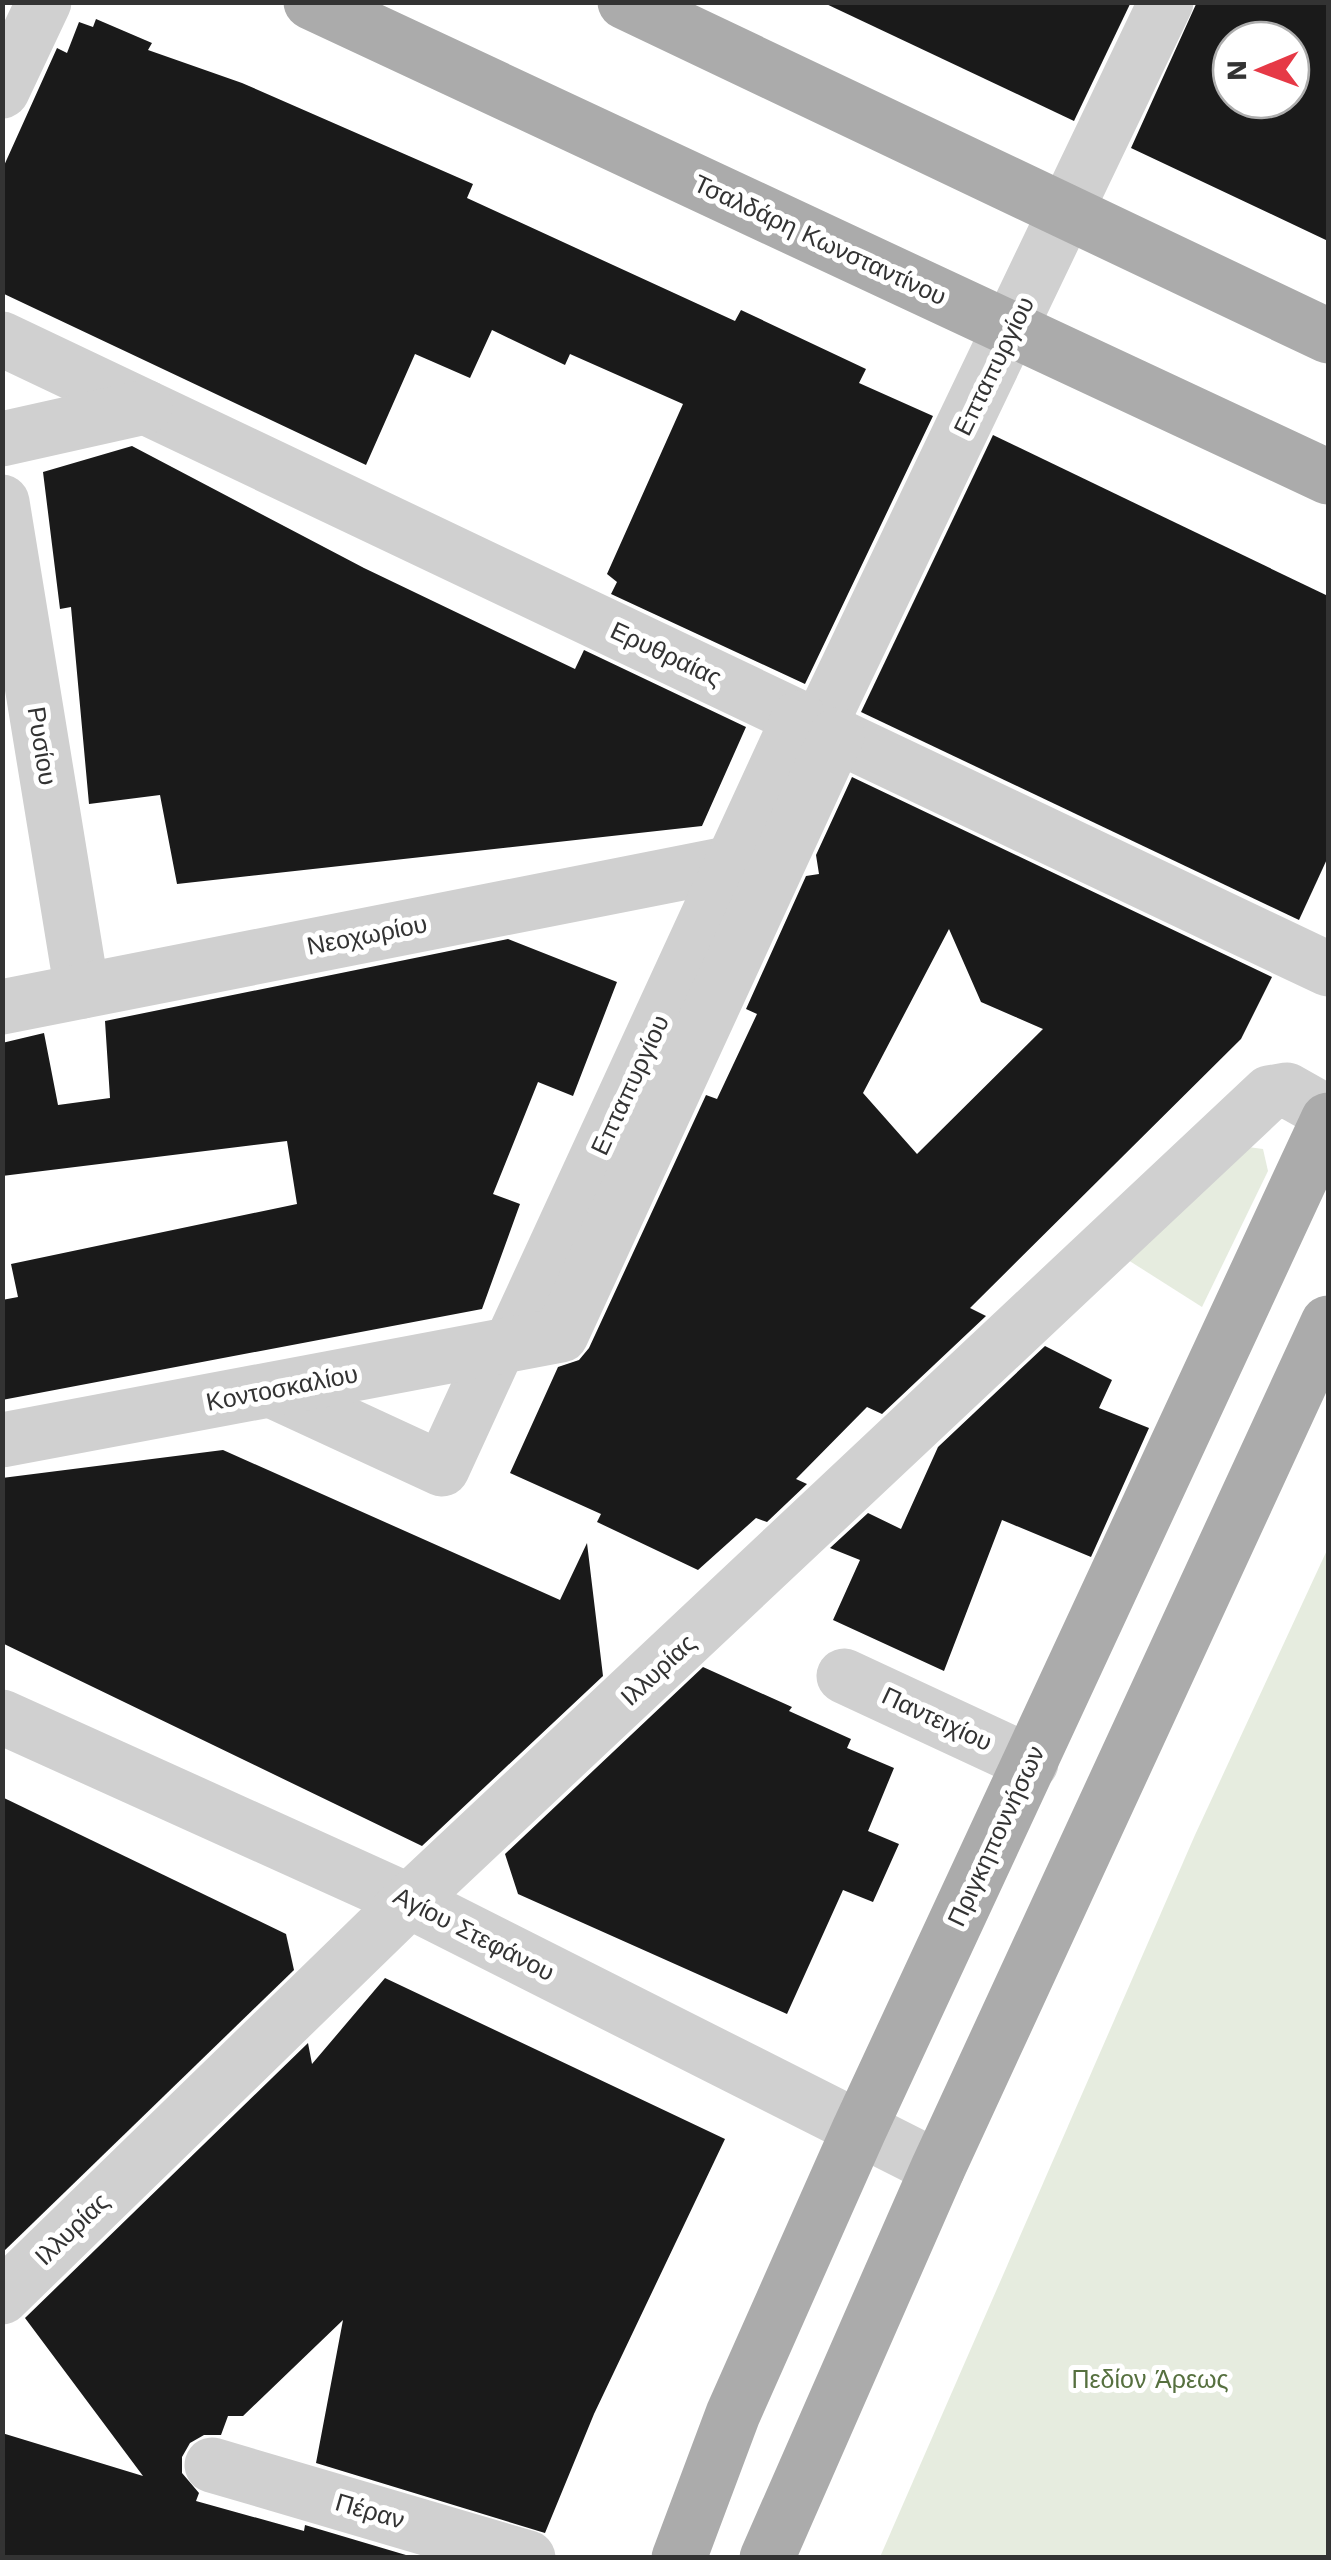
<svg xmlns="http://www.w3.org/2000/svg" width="1331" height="2560" viewBox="0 0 1331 2560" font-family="'Work Sans',sans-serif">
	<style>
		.green { fill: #e6ecdf }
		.building { fill: #1a1a1a; fill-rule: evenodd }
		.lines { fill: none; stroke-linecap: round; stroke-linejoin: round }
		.minor { stroke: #d0d0d0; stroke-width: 55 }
		.major { stroke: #ababab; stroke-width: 55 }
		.labels { text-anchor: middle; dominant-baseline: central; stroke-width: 10; stroke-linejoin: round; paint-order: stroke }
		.street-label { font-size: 25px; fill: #333; stroke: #fff }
		.park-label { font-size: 25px; fill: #56703f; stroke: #fff }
	</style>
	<rect width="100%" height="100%" fill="#fff"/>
	<g class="green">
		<path d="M1248,1147L1263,1149L1268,1171L1202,1307L1128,1260Z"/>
		<path d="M1328,1548V2557H880L1195,1835Z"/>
	</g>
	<g class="building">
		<path d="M822,2H1131L1074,121Z"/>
		<path d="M1197,2H1328V241L1131,148ZM1231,40H1291V100H1231Z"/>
		<path d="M96,19L152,43L148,50L242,83L473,184L467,198L735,321L741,310L866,369L859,383L933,416L805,684L611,594L617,582L607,574L683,404L570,354L565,365L492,330L470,378L415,354L366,465L2,293V170L57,48L67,53L79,22L93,27Z"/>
		<path d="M993,435L1328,596V857L1299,920L861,712Z"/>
		<path d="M132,446L364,568L575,669L584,650L746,727L702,826L177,884L160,795L89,804L71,607L60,609L43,472Z"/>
		<path d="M852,777L1272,977L1241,1039L970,1308L986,1316L882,1414L867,1407L796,1479L807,1484L767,1522L756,1518L698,1570L597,1522L601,1514L510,1473L558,1367L579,1360L589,1348L706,1095L717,1099L757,1014L746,1009L806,876L819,874L816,855ZM949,929L981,1002L1043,1029L917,1154L863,1093Z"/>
		<path d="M508,939L617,982L573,1096L538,1082L493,1194L520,1204L482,1309L2,1400V1300L18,1297L11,1264L297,1204L287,1141L2,1176V1043L44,1033L58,1105L110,1098L105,1021Z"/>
		<path d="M1045,1346L1112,1380L1099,1408L1149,1428L1091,1557L1002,1520L944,1671L833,1620L860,1560L830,1548L868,1513L901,1529L938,1447Z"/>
		<path d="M223,1450L560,1600L587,1543L603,1676L422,1846L2,1643V1478Z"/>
		<path d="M703,1667L792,1707L789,1711L851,1739L847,1748L894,1768L868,1831L899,1844L873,1902L843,1890L787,2014L518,1894L505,1854Z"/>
		<path d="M2,1797L286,1934L294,1970L2,2253Z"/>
		<path d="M385,1978L725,2139L594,2414L545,2533L316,2463L343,2320L243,2416H228L221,2435H204L190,2443L182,2457V2473L199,2493L196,2501L304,2531L305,2525L416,2558H2V2433L143,2476L25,2318L308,2043L312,2064Z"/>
	</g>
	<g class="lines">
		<g class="minor">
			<path d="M2,91L44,2"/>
			<path d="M2,339L1328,969"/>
			<path d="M2,439L145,407"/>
			<path d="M2,502L82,991"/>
			<path d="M819,727L1166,2"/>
			<path d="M2,1007L732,863"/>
			<path d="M511,1344L799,718"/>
			<path d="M271,1390L442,1469L498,1347"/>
			<path d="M2,1440L561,1335L837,735"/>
			<path d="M844,1676L1031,1763"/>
			<path d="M2,1717L409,1901L938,2168"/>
			<path d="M2,2297L409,1901L1269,1093L1287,1090L1328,1113"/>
			<path d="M212,2465L528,2558"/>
		</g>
		<g class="major">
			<path d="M311,2L1328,477"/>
			<path d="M625,2L1328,336"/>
			<path d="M679,2558L733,2414L859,2130L1328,1120"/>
			<path d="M767,2558L938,2168L1328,1323"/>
		</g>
	</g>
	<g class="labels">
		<g class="street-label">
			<text transform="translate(820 240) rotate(25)">Τσαλδάρη Κωνσταντίνου</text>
			<text transform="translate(994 366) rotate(-64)">Επταπυργίου</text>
			<text transform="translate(666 654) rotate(25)">Ερυθραίας</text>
			<text transform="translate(42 746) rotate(81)">Ρυσίου</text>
			<text transform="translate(367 935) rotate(-11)">Νεοχωρίου</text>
			<text transform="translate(630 1085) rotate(-65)">Επταπυργίου</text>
			<text transform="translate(282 1388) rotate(-11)">Κοντοσκαλίου</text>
			<text transform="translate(658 1670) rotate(-43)">Ιλλυρίας</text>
			<text transform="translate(937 1719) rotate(25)">Παντειχίου</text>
			<text transform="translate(996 1836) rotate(-65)">Πριγκηποννήσων</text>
			<text transform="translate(474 1934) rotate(27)">Αγίου Στεφάνου</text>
			<text transform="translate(72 2229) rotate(-44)">Ιλλυρίας</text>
			<text transform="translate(370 2511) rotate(16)">Πέραν</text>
		</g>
		<g class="park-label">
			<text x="1150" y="2379">Πεδίον Άρεως</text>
		</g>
	</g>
	<rect width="1331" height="2560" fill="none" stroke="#333333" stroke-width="10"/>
	<g transform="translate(1261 70) rotate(269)"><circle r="48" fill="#ffffff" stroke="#adadad" stroke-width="2.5"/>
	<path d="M0-8L18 38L0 25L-18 38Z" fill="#e63946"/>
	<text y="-15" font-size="28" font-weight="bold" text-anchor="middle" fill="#333333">N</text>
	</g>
</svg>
